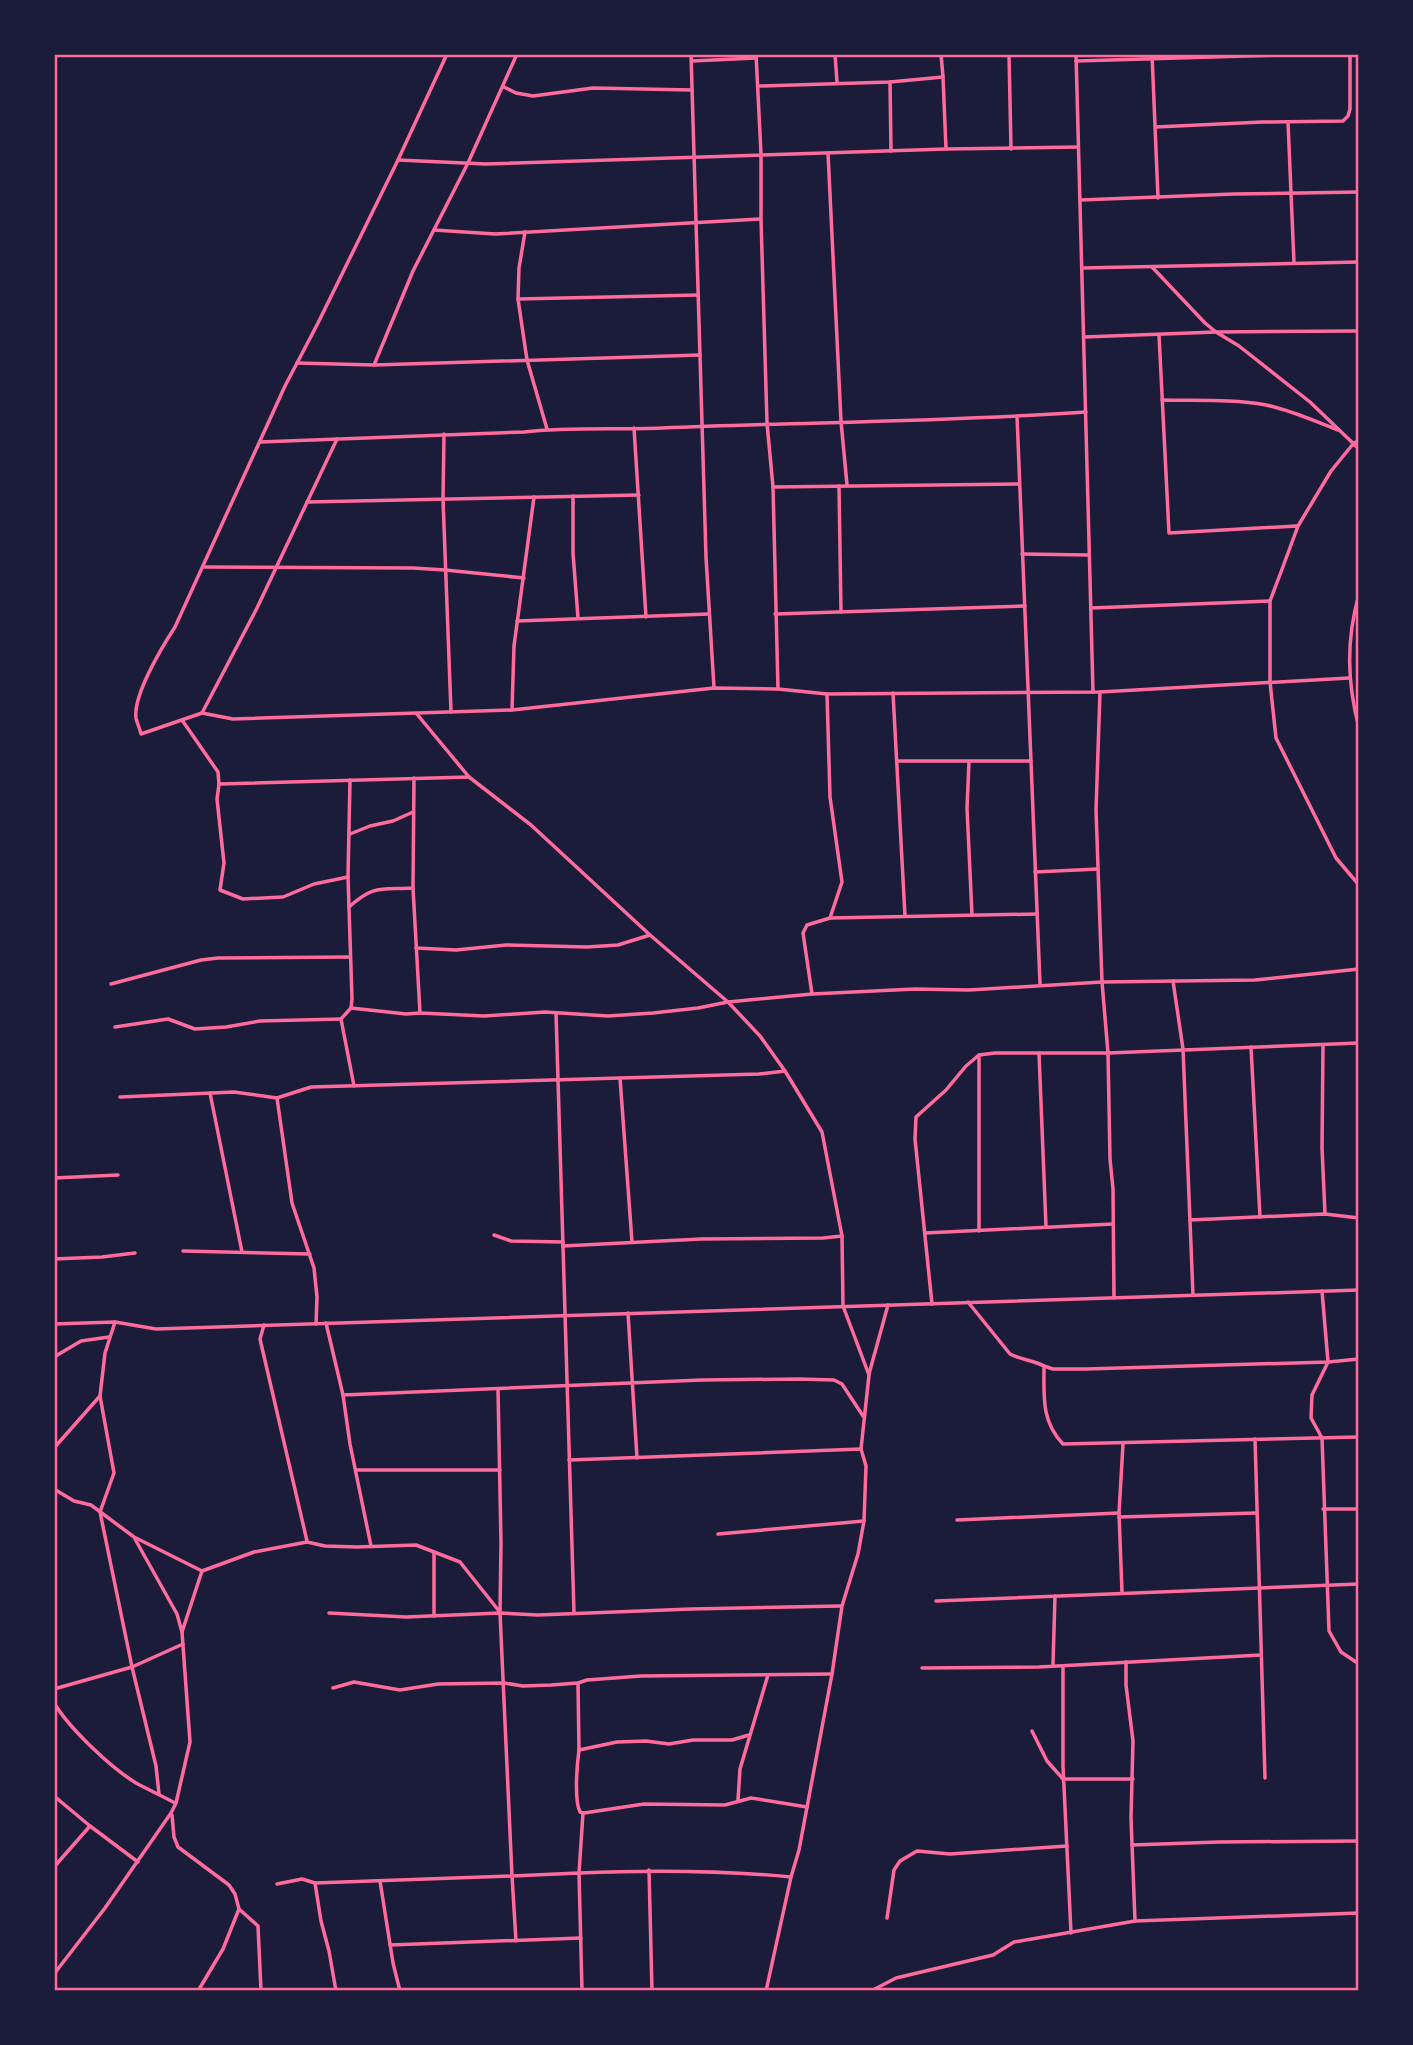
<svg xmlns="http://www.w3.org/2000/svg" width="1413" height="2045" viewBox="0 0 1413 2045" font-family="Figtree,sans-serif">
	<style>
		.lines { fill: none; stroke-linecap: round; stroke-linejoin: round }
		.minor { stroke: #ff6b9d; stroke-width: 3.5 }
		.neatline { fill: none; stroke: #ff6b9d; stroke-width: 2.5 }
	</style>
	<rect width="100%" height="100%" fill="#1b1b3a"/>
	<g class="lines">
		<g class="minor">
			<path d="M447,54L398,160L318,323L285,386L175,627C162,647 133,695 136,718C137,723 140,729 141,734L202,713L233,719L512,710L714,688L778,689L827,694L1100,692L1349,678"/>
			<path d="M691,54L706,557L714,688"/>
			<path d="M756,54L761,154V219L767,423L773,487L778,689"/>
			<path d="M835,54L837,82"/>
			<path d="M941,54L943,77"/>
			<path d="M1009,54L1011,149"/>
			<path d="M1076,54L1093,692"/>
			<path d="M1152,54L1158,198"/>
			<path d="M692,61L756,58"/>
			<path d="M1076,61L1314,54"/>
			<path d="M890,82L891,151"/>
			<path d="M759,86L890,82L943,77L946,149"/>
			<path d="M504,87L516,93L533,96L593,88L692,90"/>
			<path d="M1288,122L1294,263"/>
			<path d="M1156,127L1262,122L1343,121L1348,116L1350,109V54"/>
			<path d="M828,153L841,421L847,485"/>
			<path d="M398,160L486,164L946,149L1078,147"/>
			<path d="M1080,200L1234,194L1359,192"/>
			<path d="M434,230L495,234L760,219"/>
			<path d="M525,232L519,268L518,299L527,360L547,429"/>
			<path d="M1152,267L1205,323L1216,332L1239,346L1310,402L1359,449"/>
			<path d="M1082,268L1359,262"/>
			<path d="M518,299L698,295"/>
			<path d="M1159,335L1169,533L1297,526"/>
			<path d="M1084,337L1216,332L1359,331"/>
			<path d="M297,363L374,365L700,355"/>
			<path d="M374,365L413,271L468,163L517,54"/>
			<path d="M1162,400C1196,401 1232,399 1266,405C1291,410 1314,421 1338,430"/>
			<path d="M1017,416L1040,984"/>
			<path d="M634,428L646,617"/>
			<path d="M444,434L443,499L451,712"/>
			<path d="M1359,440L1353,444L1331,471L1298,526L1281,572L1270,601V682L1276,738L1336,858L1359,885"/>
			<path d="M260,442L524,432C570,427 616,430 662,428C803,422 945,422 1086,412"/>
			<path d="M839,486L841,612"/>
			<path d="M773,487L1019,484"/>
			<path d="M573,496V553L578,618"/>
			<path d="M307,502L639,495"/>
			<path d="M1022,554L1089,555"/>
			<path d="M203,567L413,568L445,570L524,578"/>
			<path d="M1359,594C1346,640 1347,682 1359,728"/>
			<path d="M1091,608L1270,601"/>
			<path d="M775,614L1025,606"/>
			<path d="M517,621L709,614"/>
			<path d="M1100,692L1096,810L1102,982L1108,1053L1110,1159L1113,1189L1114,1298"/>
			<path d="M893,693L905,916"/>
			<path d="M512,710L514,646L534,497"/>
			<path d="M202,713L257,608L337,439"/>
			<path d="M416,713L469,777L531,825L650,935L728,1002L760,1036L785,1071L822,1132L842,1236L843,1306L869,1375L861,1449L866,1466L864,1521L858,1554L842,1606L832,1674L799,1850L791,1877L766,1991"/>
			<path d="M182,720L218,772L219,784L217,799L224,863L220,890L243,899L283,897L314,884L348,877"/>
			<path d="M897,761H1031"/>
			<path d="M969,762L967,808L972,915"/>
			<path d="M414,778L413,888L420,1013"/>
			<path d="M350,780L348,877L352,999L351,1008L341,1019L354,1086"/>
			<path d="M219,784L469,777"/>
			<path d="M350,834L370,826L393,821L413,812"/>
			<path d="M1035,872L1098,869"/>
			<path d="M349,907C374,884 382,890 413,888"/>
			<path d="M830,918L1037,914"/>
			<path d="M416,948L456,950L506,945L587,947L618,945L650,935"/>
			<path d="M1173,981L1183,1049L1193,1295"/>
			<path d="M111,984L201,960L218,958L350,957"/>
			<path d="M812,994L803,933L807,925L830,918L842,882L830,797L827,694"/>
			<path d="M351,1008L406,1014L420,1013L484,1016L545,1012L608,1016L653,1013L698,1008L728,1002L812,994L915,989L969,990L1102,982L1255,980L1359,969"/>
			<path d="M556,1013L574,1613"/>
			<path d="M115,1027L168,1019L195,1029L226,1027L260,1021L341,1019"/>
			<path d="M1323,1045L1322,1148L1325,1214"/>
			<path d="M1251,1047L1260,1217"/>
			<path d="M1039,1053L1046,1227"/>
			<path d="M620,1078L632,1242"/>
			<path d="M210,1093L242,1252"/>
			<path d="M120,1097L234,1092L277,1098L311,1087L759,1074L785,1071"/>
			<path d="M277,1098L292,1203L314,1268L317,1297L316,1324"/>
			<path d="M54,1178L118,1175"/>
			<path d="M1190,1220L1325,1214L1359,1218"/>
			<path d="M979,1231V1055"/>
			<path d="M925,1233L1113,1224"/>
			<path d="M494,1235L511,1241L563,1242"/>
			<path d="M563,1246L701,1239L823,1238L842,1236"/>
			<path d="M183,1251L310,1254"/>
			<path d="M54,1259L102,1257L135,1253"/>
			<path d="M1322,1291L1328,1362L1312,1395L1311,1418L1322,1438L1329,1631L1341,1652L1359,1664"/>
			<path d="M968,1302L1010,1354C1021,1360 1033,1360 1044,1366C1044,1396 1041,1421 1063,1444L1359,1437"/>
			<path d="M932,1304L915,1139L916,1117L946,1090L966,1066L979,1055L995,1053H1108L1359,1043"/>
			<path d="M628,1313L637,1458"/>
			<path d="M326,1323L343,1395L350,1444L371,1546"/>
			<path d="M54,1324L115,1322L156,1329L1359,1290"/>
			<path d="M264,1325L260,1339L263,1352L307,1541"/>
			<path d="M54,1357L81,1341L109,1337"/>
			<path d="M1044,1366L1053,1369H1086L1328,1362L1359,1359"/>
			<path d="M869,1374L888,1305"/>
			<path d="M498,1389L501,1543L500,1613L512,1876L579,1873L582,1991"/>
			<path d="M343,1395L702,1380L799,1379L834,1380L842,1384L863,1416"/>
			<path d="M100,1396L114,1473L100,1512L132,1667L156,1766L159,1794"/>
			<path d="M1255,1439L1265,1778"/>
			<path d="M54,1448L100,1396L105,1353L115,1322"/>
			<path d="M569,1460L861,1449"/>
			<path d="M356,1470H500"/>
			<path d="M54,1489L74,1501L91,1505L134,1537L202,1571L254,1552L307,1542L325,1546L357,1547L416,1545L460,1562L499,1611"/>
			<path d="M1323,1509H1359"/>
			<path d="M1119,1517L1256,1513"/>
			<path d="M957,1520L1119,1513"/>
			<path d="M718,1534L864,1521"/>
			<path d="M1122,1592L1119,1513L1123,1444"/>
			<path d="M936,1601L1359,1584"/>
			<path d="M329,1613L406,1617L500,1613L538,1615L691,1609L841,1606"/>
			<path d="M434,1616V1553"/>
			<path d="M182,1632L202,1571"/>
			<path d="M1126,1662V1685L1133,1741L1131,1818L1135,1921"/>
			<path d="M1053,1664L1055,1596"/>
			<path d="M1063,1666V1766L1071,1933"/>
			<path d="M922,1668L1039,1667L1261,1655"/>
			<path d="M578,1683L579,1750"/>
			<path d="M333,1688L354,1682L400,1690L438,1684L504,1683L523,1686L551,1685L578,1683L587,1680L641,1676L832,1674"/>
			<path d="M54,1689L132,1667L183,1644"/>
			<path d="M54,1703C70,1729 110,1767 136,1783C149,1790 162,1796 175,1803"/>
			<path d="M1032,1731L1047,1761L1063,1779H1133"/>
			<path d="M749,1735L732,1740H693L669,1744L646,1741L617,1742L579,1750C577,1764 574,1800 580,1812L583,1813L579,1873C651,1870 718,1870 791,1877"/>
			<path d="M54,1796L90,1826L138,1862"/>
			<path d="M738,1800L740,1769L768,1675"/>
			<path d="M584,1813L644,1804L725,1805L751,1798L807,1807"/>
			<path d="M172,1815L174,1837L178,1847L229,1885L235,1894L239,1909L258,1926L261,1991"/>
			<path d="M1132,1845L1218,1842L1359,1841"/>
			<path d="M54,1867L90,1826"/>
			<path d="M649,1870L652,1991"/>
			<path d="M380,1881L393,1963L400,1991"/>
			<path d="M315,1883L321,1921L329,1951L336,1991"/>
			<path d="M277,1884L302,1879L315,1883L512,1876L516,1941"/>
			<path d="M887,1918L894,1870L900,1861L917,1851L950,1854L1067,1846"/>
			<path d="M390,1945L581,1938"/>
			<path d="M54,1974L105,1908L171,1813L176,1803L190,1742L182,1632L177,1614L135,1539"/>
			<path d="M198,1991L223,1949L239,1909"/>
			<path d="M871,1991L896,1978L993,1955L1014,1942L1135,1921L1359,1913"/>
		</g>
	</g>
	<rect width="1413" height="2045" fill="none" stroke="#1b1b3a" stroke-width="112"/>
	<rect x="56" y="56" width="1301" height="1933" class="neatline"/>
</svg>
